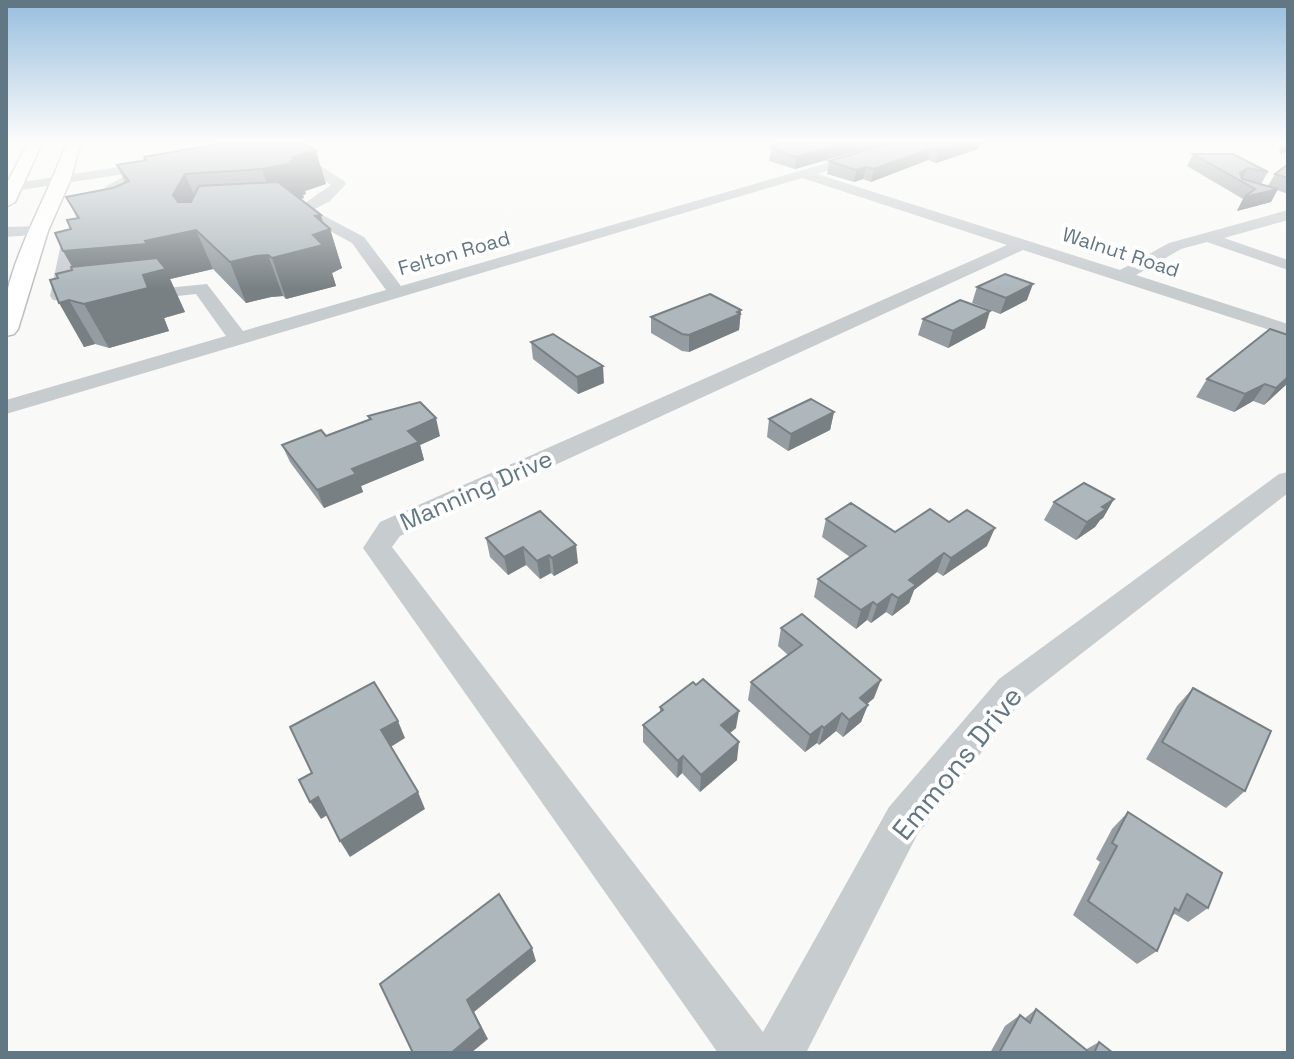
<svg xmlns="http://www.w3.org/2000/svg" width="1294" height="1059" viewBox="0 0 1294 1059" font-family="'Space Grotesk',sans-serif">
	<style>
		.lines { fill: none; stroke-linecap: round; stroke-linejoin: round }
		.major-casing { stroke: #babfc2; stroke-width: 3 }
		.minor { fill: #c7cccf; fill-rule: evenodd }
		.major { fill: #fff; fill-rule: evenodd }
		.wall { fill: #959da2 }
		.shaded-wall { fill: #798084 }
		.building { fill: #adb7bc; stroke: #798084; stroke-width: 2 }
		.labels { text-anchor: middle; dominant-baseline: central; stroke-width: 8; stroke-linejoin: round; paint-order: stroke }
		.far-street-label { font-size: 20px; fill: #627784; stroke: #fff }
		.street-label { font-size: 24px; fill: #627784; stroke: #fff }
		.near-street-label { font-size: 28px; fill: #627784; stroke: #fff }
	</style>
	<rect width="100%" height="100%" fill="#f9f9f7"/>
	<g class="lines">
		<defs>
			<g id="major">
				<path d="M29,141H43L15,202L6,207V185Z"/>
				<path d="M67,141H81L70,181L48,231L18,329L14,334L6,336C6,322 4,306 7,292C20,239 50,192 67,141Z"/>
			</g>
		</defs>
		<use href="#major" class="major-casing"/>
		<g class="minor">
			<path d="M903,141H921L817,174L1120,270L1169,243L1288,210V220L1224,238L1288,260V270L1207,242L1181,249L1136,275L1288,324V336L1023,250L400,536L392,547L763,1032L889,807L999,679L1279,474L1288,472V493L1023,699L917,835L806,1053H718L363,548L380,522L1007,245L802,178L6,414V400L226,336L196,294L141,300L132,295L135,291L207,284L243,331L386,290L352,243L299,214L269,215V209L305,203L331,185L288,156V150H296L344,181L346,184L330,201L313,210L364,237L401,286Z"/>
			<path d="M156,161L161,162V168L116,192L78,240L69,292L79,294L81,298L79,302L53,300L50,296L62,239L106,186L131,173L14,191L7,187L9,184L132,165L139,169Z"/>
			<path d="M38,226L44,228V234L6,237V227Z"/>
		</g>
		<use href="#major" class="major"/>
	</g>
	<g class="wall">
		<path d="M214,141H300L326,184L305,191L306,194L303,195L304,198L300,199L330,229L342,268L332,273L336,286L286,299L283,296L271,297L246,303L213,269L170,279L185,312L164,318L169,331L109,348L95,344L84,347L58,278L72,270L71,229L77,218L66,197L113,188L125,183L117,165L145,160L144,157L215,145Z"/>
		<path d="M893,141L795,169L769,161L772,146Z"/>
		<path d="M896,141L980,144L978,149L936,163L928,160L871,182L863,179L854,182L827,174L829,161Z"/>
		<path d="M1284,141H1288V152L1280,154L1279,151Z"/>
		<path d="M1193,154L1268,172L1261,184L1268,186L1275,174L1288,164V194L1277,190L1271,202L1237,211L1243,199L1187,166Z"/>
		<path d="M977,287L1027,300L1000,314L972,303Z"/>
		<path d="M741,310L739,330L689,352L682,351L651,333V317Z"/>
		<path d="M923,319L985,328L948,348L918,335Z"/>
		<path d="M1288,335V383L1264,405L1253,401L1234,412L1196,397L1207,379Z"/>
		<path d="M531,342L604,383L578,394L533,359Z"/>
		<path d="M834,412L830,430L788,451L767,437L769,419Z"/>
		<path d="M368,416L440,436L420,445L424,460L361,486L363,492L324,508L290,462L282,445L326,436L369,420Z"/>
		<path d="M1114,499L1103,518L1100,520L1095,527L1076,540L1044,520L1054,502Z"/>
		<path d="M540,511L578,563L554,576L551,573L540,579L526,565L508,575L490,557L486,538Z"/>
		<path d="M826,519L895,532L987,546L943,576L937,572L914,590L909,603L892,616L886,612L871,623L867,620L856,629L814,597L818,579L850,557L822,537Z"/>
		<path d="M781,628L874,698L867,704L861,722L843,737L836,731L819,745L817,743L805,752L748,700L751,682L788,655L778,646Z"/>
		<path d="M1193,688L1245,791L1226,808L1146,759L1177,706Z"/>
		<path d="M660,707L736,728L730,733L737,760L700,792L682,773L677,778L643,742V725L660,712Z"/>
		<path d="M1128,812L1208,908L1188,922L1175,914L1172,916L1157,951L1137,964L1073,915L1100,862L1096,859L1112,829Z"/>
		<path d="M1036,1009L1085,1050L1099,1042L1113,1053H990L1005,1026L1020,1015L1024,1019Z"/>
	</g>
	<g class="shaded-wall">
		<path d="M854,141H893L795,169L796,157Z"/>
		<path d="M970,141H988L980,144L978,149L936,163L939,150Z"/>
		<path d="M1287,142H1288V152L1280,154Z"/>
		<path d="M931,148L928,160L871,182L874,169Z"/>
		<path d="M316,151L326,184L305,191L306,194L303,195L304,198L274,205L262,169L290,161L292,157Z"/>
		<path d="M866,167L863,179L854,182L856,170Z"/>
		<path d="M1248,168L1241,181L1240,173Z"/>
		<path d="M185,174L200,209L196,230L213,269L170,279L185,312L164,318L169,331L109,348L84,304L86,291L63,251L145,241Z"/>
		<path d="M1278,189L1271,202L1237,211L1244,197Z"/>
		<path d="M321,215L325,231L330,229L342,268L332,273L336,286L286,299L272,258L313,235L315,216Z"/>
		<path d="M268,255L283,296L271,297L246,303L230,262L256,256Z"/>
		<path d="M1033,284L1027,300L1000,314L1006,298Z"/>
		<path d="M69,300L95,344L84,347L59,303Z"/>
		<path d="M741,310L739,330L689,352V335Z"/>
		<path d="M990,311L985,328L948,348L953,331Z"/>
		<path d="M603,366L604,383L578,394L577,377Z"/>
		<path d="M1288,377V383L1264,405L1276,388Z"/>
		<path d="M1265,384L1253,401L1234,412L1245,394Z"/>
		<path d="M834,412L830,430L788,451L791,434Z"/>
		<path d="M436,418L440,436L420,445L424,460L361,486L363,492L324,508L317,490L352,469L408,431Z"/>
		<path d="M1114,499L1103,518L1100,520L1095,527L1076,540L1087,522L1102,507Z"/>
		<path d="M995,528L987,546L943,576L951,558Z"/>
		<path d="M576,545L578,563L554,576L552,558Z"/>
		<path d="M523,547L526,565L508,575L504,557Z"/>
		<path d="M944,553L937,572L914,590L909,603L892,616L898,598L909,580Z"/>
		<path d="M549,555L551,573L540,579L537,561Z"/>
		<path d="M892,594L886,612L871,623L877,605Z"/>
		<path d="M873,602L867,620L856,629L861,610Z"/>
		<path d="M881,680L874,698L853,716L860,698Z"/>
		<path d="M868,705L861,722L843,737L849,720Z"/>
		<path d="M739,711L736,728L719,742L721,725Z"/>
		<path d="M842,713L836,731L819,745L824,728Z"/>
		<path d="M398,721L405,738L389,748L381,730Z"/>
		<path d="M822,726L817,743L805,752L810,735Z"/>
		<path d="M739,742L737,760L700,792L701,775Z"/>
		<path d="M683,756L682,773L677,778L678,761Z"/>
		<path d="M418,792L425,809L350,857L340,841Z"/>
		<path d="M318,797L329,814L321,819L310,802Z"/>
		<path d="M532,948L536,961L474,1012L488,1039L471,1053H451L467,1000Z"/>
	</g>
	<g class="building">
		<path d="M220,141H300L316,151L292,157L295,160L290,161L293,163L262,169L185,174L173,195L178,202H191L199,186L278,182L321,215L315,216L330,229L313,235L323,245L272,258L268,255L256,256L230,262L196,230L145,241L147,244L63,251L55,233L71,229L67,220L79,218L66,197L113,188L129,181L117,165L146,160L144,157L223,143Z"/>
		<path d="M789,141H854L796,157L771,148L776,147L772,146Z"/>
		<path d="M896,141H970L939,150L931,148L874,169L866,167L856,170L829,161Z"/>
		<path d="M1193,154H1233L1268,172L1248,168L1240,173L1242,179L1278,189L1244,197L1255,189Z"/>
		<path d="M1288,164V178L1275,174Z"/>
		<path d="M157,258L166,269L143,275L148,288L84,304L69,300L59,303L50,280L58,278L56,274L72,270L71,267Z"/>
		<path d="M1005,274L1033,284L1006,298L977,287Z"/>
		<path d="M710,294L741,310L737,312L740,314L689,335L682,334L651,317Z"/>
		<path d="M960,300L990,311L953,331L923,319Z"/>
		<path d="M1270,329L1288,335V377L1276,388L1265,384L1245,394L1207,379Z"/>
		<path d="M553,334L603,366L577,377L531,342Z"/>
		<path d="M811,399L834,412L791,434L769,419Z"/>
		<path d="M420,402L436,418L408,431L419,442L352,469L356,474L317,490L282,445L321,430L326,436L371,419L368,416Z"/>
		<path d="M1084,483L1114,499L1102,507L1106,509L1087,522L1054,502Z"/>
		<path d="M851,503L895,532L930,509L949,522L967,510L995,528L951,558L944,553L909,580L916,585L898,598L892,594L877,605L873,602L861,610L818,579L866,546L826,519Z"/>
		<path d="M540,511L576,545L552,558L549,555L537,561L523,547L504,557L486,538Z"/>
		<path d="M802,614L881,680L860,698L868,705L849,720L842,713L824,728L822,726L810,735L751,682L802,645L781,628Z"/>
		<path d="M703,679L739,711L721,725L739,742L701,775L683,756L678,761L643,725L663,710L660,707L693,682L696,685Z"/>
		<path d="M374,682L398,721L381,730L418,792L340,841L318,797L310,802L299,780L312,773L290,727Z"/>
		<path d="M1193,688L1271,731L1245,791L1162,742Z"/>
		<path d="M1128,812L1222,873L1208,908L1187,894L1179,911L1175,908L1157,951L1088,901L1117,846L1112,843Z"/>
		<path d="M499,894L532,948L467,1000L481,1028L451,1053H413L380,984Z"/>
		<path d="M1036,1009L1090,1053H999L1020,1015L1030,1023Z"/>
		<path d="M1099,1042L1113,1053H1094Z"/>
	</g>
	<linearGradient id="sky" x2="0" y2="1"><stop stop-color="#97bede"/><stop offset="0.49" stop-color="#fcfcfb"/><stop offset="1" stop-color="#fcfcfb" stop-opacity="0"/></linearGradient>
	<rect width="1294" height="289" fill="url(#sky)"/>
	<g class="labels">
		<g class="far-street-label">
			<text transform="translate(1121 252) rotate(18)">Walnut Road</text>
			<text transform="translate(454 253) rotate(-16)">Felton Road</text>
		</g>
		<g class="street-label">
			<text transform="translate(476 490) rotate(-24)">Manning Drive</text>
		</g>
		<g class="near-street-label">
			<text transform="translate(957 763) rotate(-51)">Emmons Drive</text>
		</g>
	</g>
	<rect width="1294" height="1059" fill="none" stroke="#627784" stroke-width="16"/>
</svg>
